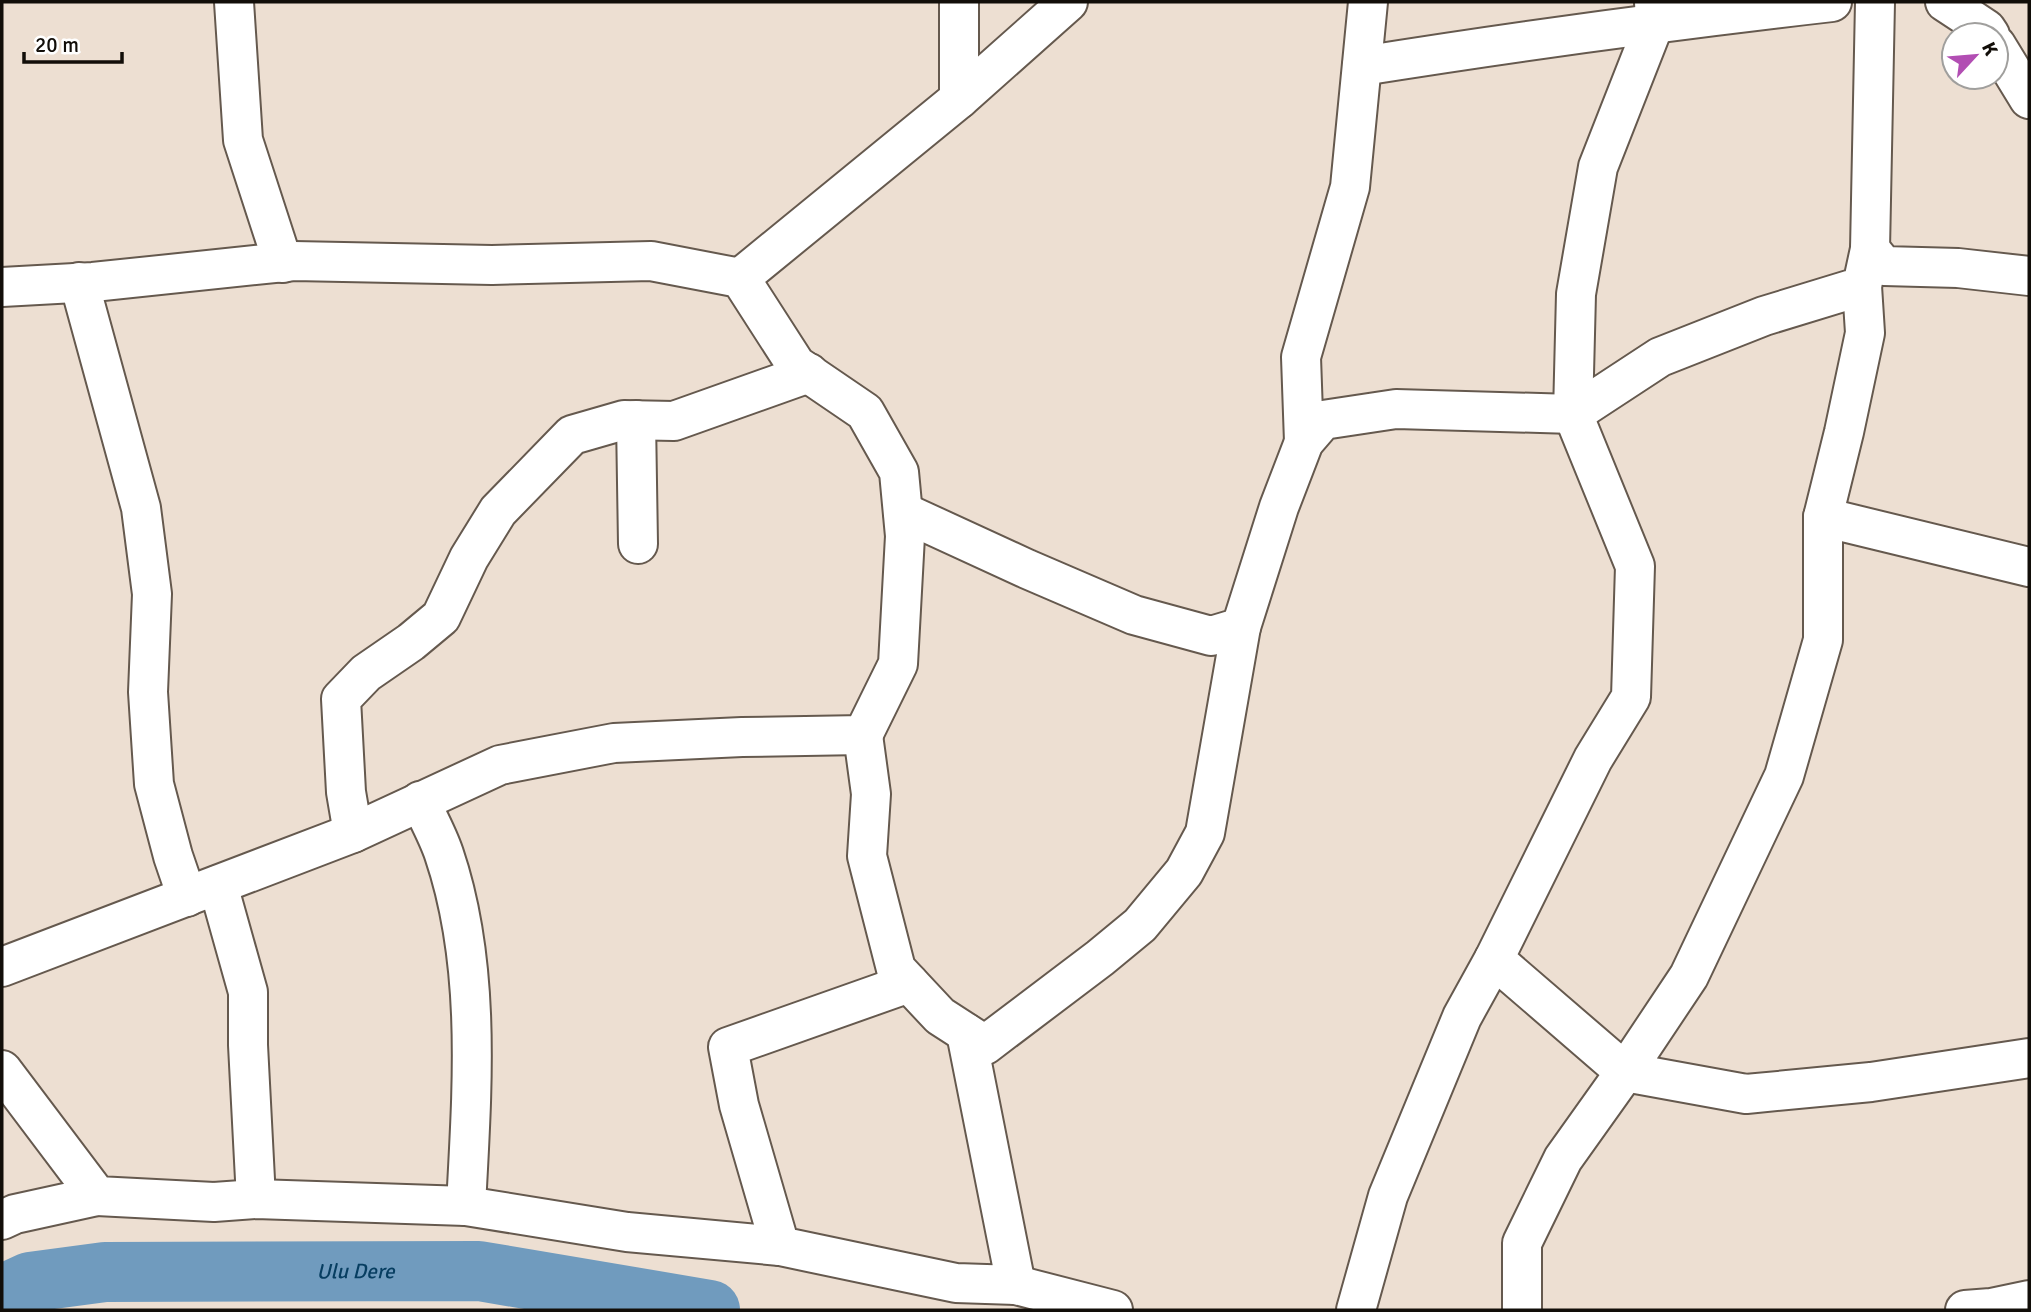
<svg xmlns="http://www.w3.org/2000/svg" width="2031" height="1312" viewBox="0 0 2031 1312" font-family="Signika,sans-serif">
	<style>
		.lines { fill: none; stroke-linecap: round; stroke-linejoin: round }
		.river { stroke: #709bbe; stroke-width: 60 }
		.minor-casing { stroke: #65594e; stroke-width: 42 }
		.minor { stroke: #fff; stroke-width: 38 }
		.labels { text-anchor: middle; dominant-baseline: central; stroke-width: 7; stroke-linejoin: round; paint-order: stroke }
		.water-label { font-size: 21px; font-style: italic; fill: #073e61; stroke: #fff }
	</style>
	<rect width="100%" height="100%" fill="#eddfd2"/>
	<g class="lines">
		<path class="river" id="s1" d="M2,1295L30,1282L105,1272L479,1271L710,1310"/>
		<defs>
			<g id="minor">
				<path d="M234,2L243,140L283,263"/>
				<path d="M1945,2L1986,29L1990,35"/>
				<path d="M1996,45L2029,99"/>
				<path d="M1362,66C1518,41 1675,20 1832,2"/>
				<path d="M959,99L1068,2"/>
				<path d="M1870,249L1884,266L1958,268L2029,276"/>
				<path d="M740,278L959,99V2"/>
				<path d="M79,282L141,508L152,594L148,692L154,784L173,856L187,897"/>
				<path d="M1862,286L1865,333L1844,432L1823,517V640L1784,776L1689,976L1625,1072L1746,1094L1871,1082L2029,1058"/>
				<path d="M2,287L93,282L294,261L492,265L651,261L740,278L796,365L865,412L899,472L905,536L898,664L863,735L742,737L614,743L500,765L353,833L2,967"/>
				<path d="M636,420L638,544"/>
				<path d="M1304,442L1301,357L1350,187L1368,2"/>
				<path d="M903,512L1027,569L1134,615L1211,636L1241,627L1279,507L1304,442L1323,420L1396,409L1573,414L1660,357L1764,316L1862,286L1870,249L1875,2"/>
				<path d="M1823,517L2029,567"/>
				<path d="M863,735L871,794L867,856L896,969L940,1016L985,1045L1100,958L1140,925L1184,872L1205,833L1241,627"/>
				<path d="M420,801C428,818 438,836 444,854C482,966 472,1090 466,1206L627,1232L780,1246"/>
				<path d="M353,833L346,792L341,699L366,673L411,642L441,617L469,558L498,511L572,435L624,420L674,421L809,373"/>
				<path d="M218,885L248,992V1045L256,1199"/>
				<path d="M909,983L728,1047L739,1105L780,1246L956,1283L1016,1285L966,1033"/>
				<path d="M2,1070L97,1196L214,1202L256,1199L466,1206"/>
				<path d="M2,1220L15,1214L97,1196"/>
				<path d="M1016,1285L1113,1310"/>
				<path d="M1356,1310L1388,1196L1462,1017L1494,959"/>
				<path d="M1522,1310V1243L1563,1159L1625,1072L1494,959L1593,759L1631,697L1635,566L1573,414L1576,294L1598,167L1655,22L1654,2"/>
				<path d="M1965,1310L1991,1308L2029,1300"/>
			</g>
		</defs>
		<use href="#minor" class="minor-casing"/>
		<use href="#minor" class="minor"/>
	</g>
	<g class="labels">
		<g class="water-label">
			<text stroke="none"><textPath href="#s1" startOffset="357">Ulu Dere</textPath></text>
		</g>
	</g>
	<rect width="2031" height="1312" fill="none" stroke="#120e09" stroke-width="7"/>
	<g transform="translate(1975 56) rotate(64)"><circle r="33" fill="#ffffff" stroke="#a09f9d" stroke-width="2"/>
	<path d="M0-5L12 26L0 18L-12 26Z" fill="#b24eb3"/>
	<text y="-10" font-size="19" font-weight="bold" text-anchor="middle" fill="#120e09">K</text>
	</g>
	<path d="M24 52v10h98v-10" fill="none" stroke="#120e09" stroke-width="3.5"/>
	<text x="35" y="52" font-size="21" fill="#120e09" stroke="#ffffff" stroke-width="5" paint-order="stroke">20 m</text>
</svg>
